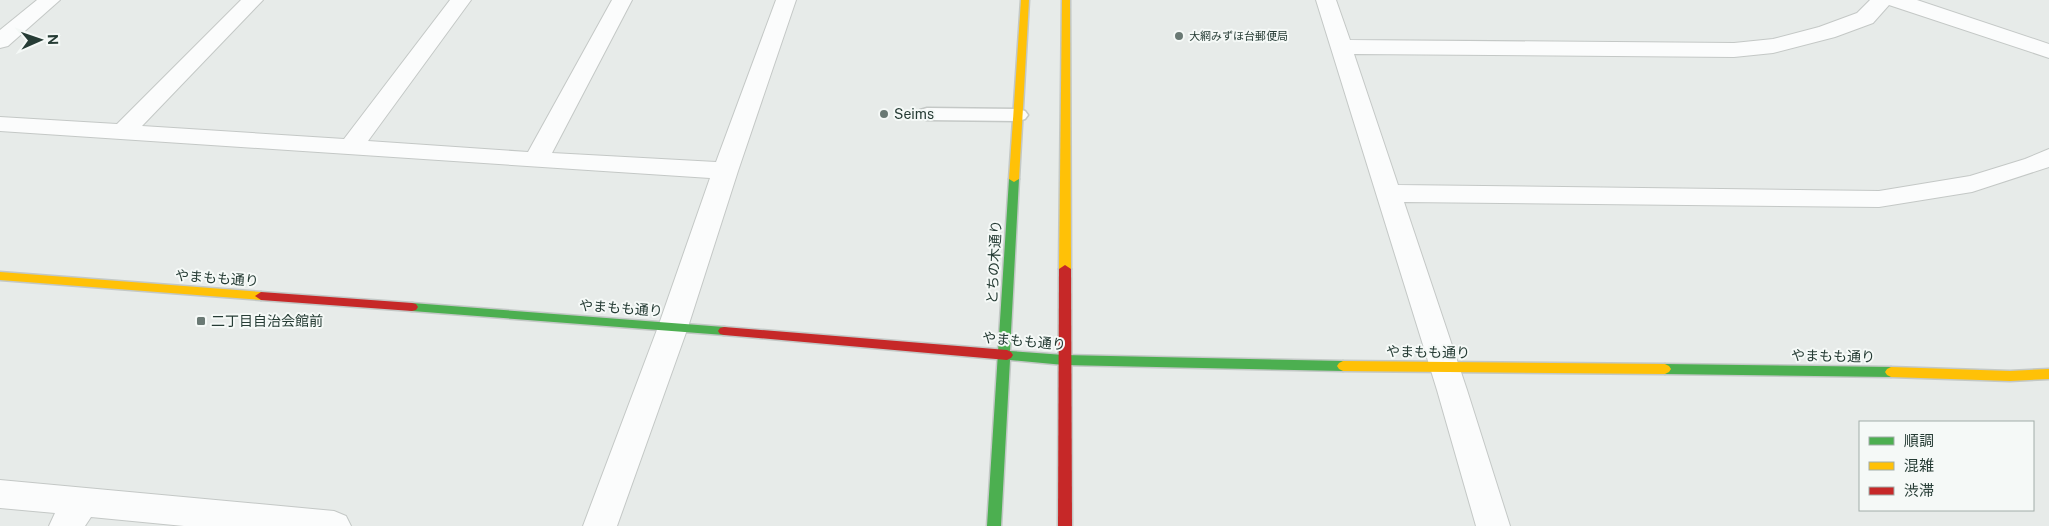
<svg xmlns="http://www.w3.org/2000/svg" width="2049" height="526" viewBox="0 0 2049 526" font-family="'Public Sans','Noto Sans JP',sans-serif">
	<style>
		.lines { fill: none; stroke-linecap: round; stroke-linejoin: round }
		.lane-casing { stroke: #c4c8c6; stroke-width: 3 }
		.street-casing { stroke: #c4c8c6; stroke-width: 2 }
		.fast-casing { stroke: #c3c8c6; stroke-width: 3 }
		.slow-casing { stroke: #c3c8c6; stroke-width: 3 }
		.jam-casing { stroke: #c3c8c6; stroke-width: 3 }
		.lane { fill: #fbfcfc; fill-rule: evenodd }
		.street { fill: #fbfcfc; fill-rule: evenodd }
		.fast { fill: #4caf50; fill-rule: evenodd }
		.slow { fill: #ffc107; fill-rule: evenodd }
		.jam { fill: #c62828; fill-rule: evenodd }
		.poi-dot { fill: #6a7974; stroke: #f5f9f7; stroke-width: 2 }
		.labels { text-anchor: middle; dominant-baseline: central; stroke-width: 4; stroke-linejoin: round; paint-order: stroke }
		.far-poi-label { font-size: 11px; fill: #263c35; stroke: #f5f9f7; text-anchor: start }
		.poi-label { font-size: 14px; fill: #263c35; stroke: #f5f9f7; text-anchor: start }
		.street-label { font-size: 14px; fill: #263c35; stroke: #f5f9f7 }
	</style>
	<rect width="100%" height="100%" fill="#e7ebe9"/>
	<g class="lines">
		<defs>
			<path id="lane" d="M927,108L1018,109L1025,111L1028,115L1025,119L1018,121L927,120L920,118L917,114L920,110Z"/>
			<g id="street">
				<path d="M37,0H60L8,46L0,48V30Z"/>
				<path d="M241,0H263L142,126L344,139L450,0H471L368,141L528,152L612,0H632L552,153L716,162L776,0H796L738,171L688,327L617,526H583L658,327L710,178L0,131V117L117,124Z"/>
				<path d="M1316,0H1336L1350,40L1734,43L1773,39L1819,27L1857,13L1870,0H1917L2049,44V58L1889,5L1873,23L1835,37L1773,53L1734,57L1354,54L1398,185L1879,191L1970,176L2025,159L2049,149V167L1972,192L1879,207L1404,202L1467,390L1510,526H1476L1437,390Z"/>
				<path d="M0,480L334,511L346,516L351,526H184L91,517L85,526H49L55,513L0,508Z"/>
			</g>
			<g id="fast">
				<path d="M1014,176L1019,179L1010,351L1064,355L1343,361L1347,363L1349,366L1347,369L1343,371L1064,365L1010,360L1001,526H987L1009,179Z"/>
				<path d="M412,303L724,327L728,328L730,331L728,334L724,335L412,311L408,310L406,307L408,304Z"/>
				<path d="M1665,364L1891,367L1895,369L1897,372L1895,375L1891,377L1665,374L1661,372L1659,369L1661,366Z"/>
			</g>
			<g id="slow">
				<path d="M1021,0H1029L1019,179L1014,182L1009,179Z"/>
				<path d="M1062,0H1070L1071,269L1065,273L1059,269Z"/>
				<path d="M0,272L261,292L267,296L261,300L0,280Z"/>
				<path d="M1343,361L1665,364L1669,366L1671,369L1669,372L1665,374L1343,371L1339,369L1337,366L1339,363Z"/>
				<path d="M1891,367L2010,371L2049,369V379L2010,381L1891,377L1887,375L1885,372L1887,369Z"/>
			</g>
			<g id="jam">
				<path d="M1065,265L1071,269L1072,526H1058L1059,269Z"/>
				<path d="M261,292L412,303L416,304L418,307L416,310L412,311L261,300L255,296Z"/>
				<path d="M724,327L1007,350L1011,352L1013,355L1011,358L1007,360L724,335L720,334L718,331L720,328Z"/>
			</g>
		</defs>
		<use href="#lane" class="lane-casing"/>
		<use href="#street" class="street-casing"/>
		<use href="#fast" class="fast-casing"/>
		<use href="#slow" class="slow-casing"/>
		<use href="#jam" class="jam-casing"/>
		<use href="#lane" class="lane"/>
		<use href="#street" class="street"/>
		<use href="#fast" class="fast"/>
		<use href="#slow" class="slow"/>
		<use href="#jam" class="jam"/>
	</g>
	<g class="poi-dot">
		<circle cx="1179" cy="36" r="5"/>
		<circle cx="884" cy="114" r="5"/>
		<rect x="196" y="316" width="10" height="10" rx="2.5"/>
	</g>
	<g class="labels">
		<g class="far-poi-label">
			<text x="1189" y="36">大網みずほ台郵便局</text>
		</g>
		<g class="poi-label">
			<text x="894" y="114">Seims</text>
			<text x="211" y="321">二丁目自治会館前</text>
		</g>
		<g class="street-label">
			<text transform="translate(994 262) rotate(-87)">とちの木通り</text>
			<text transform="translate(217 278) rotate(4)">やまもも通り</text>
			<text transform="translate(621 308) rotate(4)">やまもも通り</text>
			<text transform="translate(1024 341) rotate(5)">やまもも通り</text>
			<text transform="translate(1428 352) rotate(1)">やまもも通り</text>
			<text transform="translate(1833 356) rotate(1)">やまもも通り</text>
		</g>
	</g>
	<rect x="1859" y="421" width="175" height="90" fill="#f5f9f7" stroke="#a2ada9"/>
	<rect x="1869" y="437" width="25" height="8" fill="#4caf50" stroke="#a2ada9"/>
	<text x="1904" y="446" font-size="15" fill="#263c35">順調</text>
	<rect x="1869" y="462" width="25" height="8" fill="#ffc107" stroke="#a2ada9"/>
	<text x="1904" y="471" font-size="15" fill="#263c35">混雑</text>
	<rect x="1869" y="487" width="25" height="8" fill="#c62828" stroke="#a2ada9"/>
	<text x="1904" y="496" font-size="15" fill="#263c35">渋滞</text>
	<g transform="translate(40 40) rotate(88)" stroke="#f5f9f7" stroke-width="4" paint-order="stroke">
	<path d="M0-4L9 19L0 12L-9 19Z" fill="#263c35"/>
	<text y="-8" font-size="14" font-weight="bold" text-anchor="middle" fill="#263c35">N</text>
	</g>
</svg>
